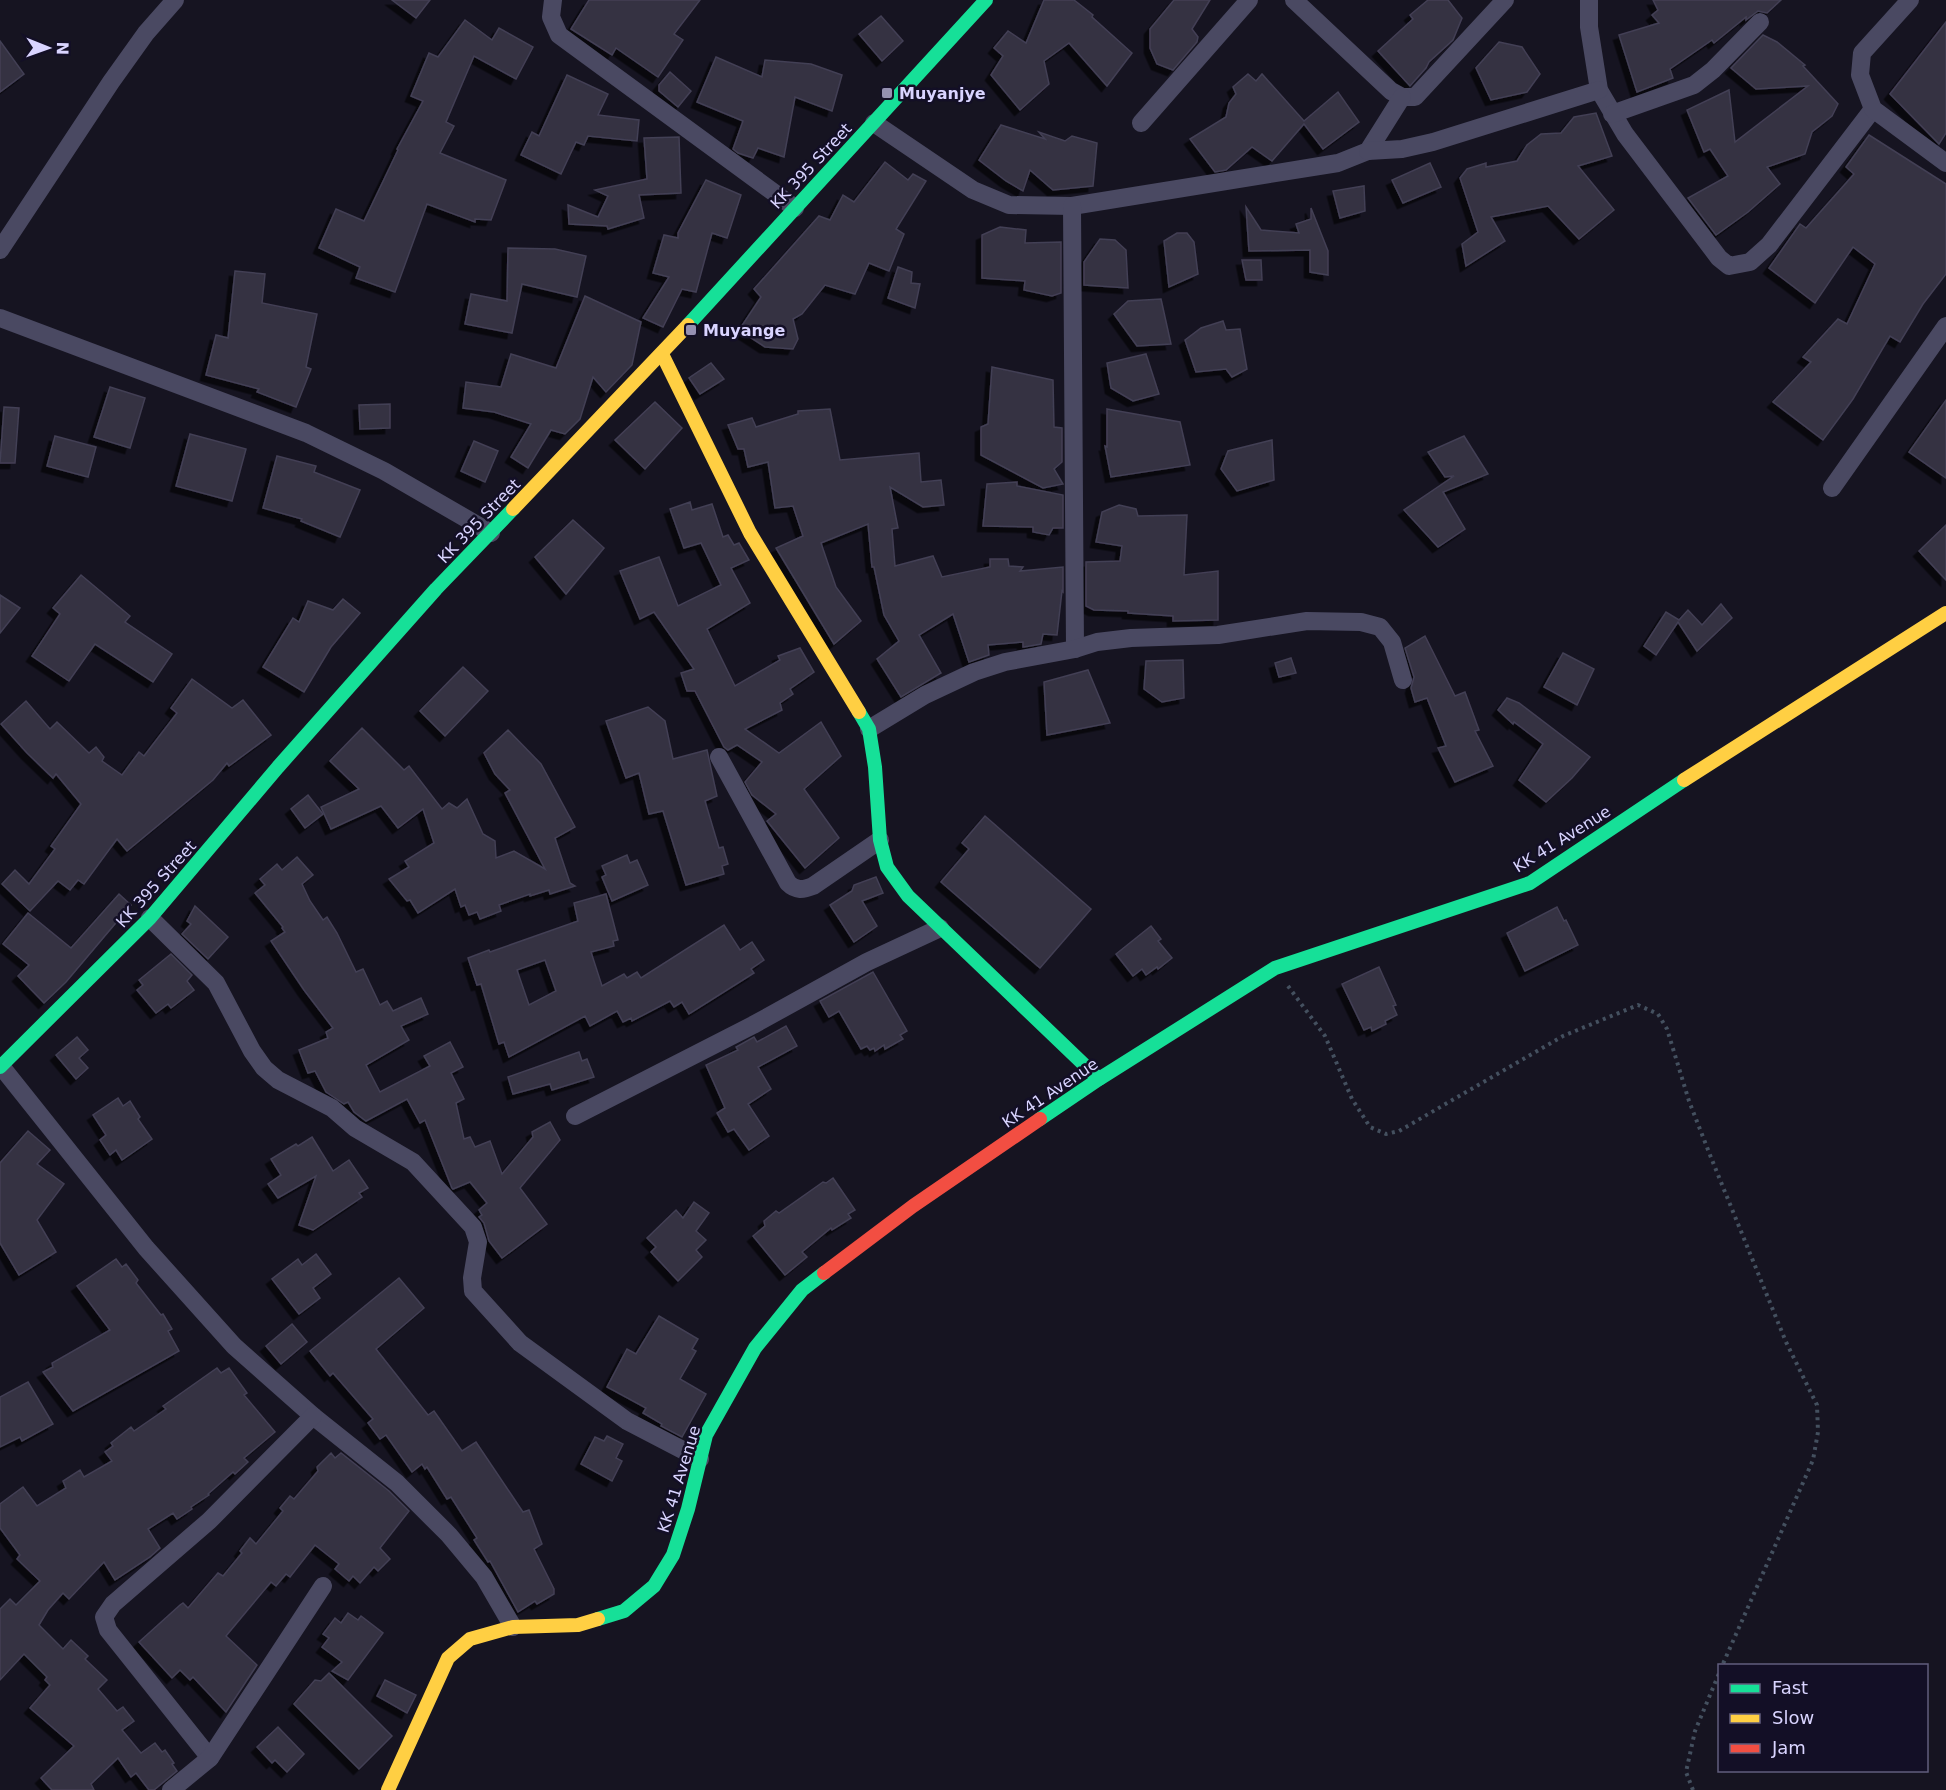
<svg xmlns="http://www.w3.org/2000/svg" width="1946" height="1790" viewBox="0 0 1946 1790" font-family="'DejaVu Sans',sans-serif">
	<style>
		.building { fill: #343243; stroke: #433f54; stroke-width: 1.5; fill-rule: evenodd; filter: url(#shadow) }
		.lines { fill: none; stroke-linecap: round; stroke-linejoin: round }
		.path { stroke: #44505f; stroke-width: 4; stroke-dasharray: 3 4.5; stroke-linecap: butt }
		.street { stroke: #4a4962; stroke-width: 18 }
		.fast { stroke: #16e098; stroke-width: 14 }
		.slow { stroke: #ffcf43; stroke-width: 14 }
		.jam { stroke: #f24e42; stroke-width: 14 }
		.poi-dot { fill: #9591b1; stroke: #130f26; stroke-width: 2 }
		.labels { text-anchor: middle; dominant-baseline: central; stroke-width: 5; stroke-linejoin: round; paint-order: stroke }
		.poi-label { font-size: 16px; font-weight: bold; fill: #d9d4ff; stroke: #130f26; text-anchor: start }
		.street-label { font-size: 16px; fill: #d9d4ff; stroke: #130f26 }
	</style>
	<defs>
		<filter id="shadow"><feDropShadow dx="-5.5" dy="5.5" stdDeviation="0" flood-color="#0009"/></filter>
	</defs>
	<rect width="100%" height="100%" fill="#161421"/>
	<g class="building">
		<path d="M392,0H430L416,18Z"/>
		<path d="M589,0H700L674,34L683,40L658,77L616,48L612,55L571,29Z"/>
		<path d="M1044,0H1074L1093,15L1092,17L1132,53L1107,86L1069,43L1044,61L1049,84L1020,110L991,75L1003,56L994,48L1008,31L1026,43Z"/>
		<path d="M1174,0H1210L1192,29L1198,37L1197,42L1173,70L1157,64L1150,48V29Z"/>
		<path d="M1428,0H1448L1462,18L1453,40L1429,62L1426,68L1410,86L1378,51L1413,19L1410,15Z"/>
		<path d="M1653,0H1781L1767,13L1758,11L1746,20V17L1714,43L1712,40L1670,69L1673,78L1637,92L1619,35L1659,23L1652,15L1658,10Z"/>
		<path d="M881,16L903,41L882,61L859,34Z"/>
		<path d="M465,20L492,40L499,28L533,47L516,79L474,56L446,122L454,126L440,153L506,180L491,220L475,219V222L427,204L395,292L356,278L360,267L319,248L336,209L364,221L398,150L397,149L423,101L411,96L429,53L438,57Z"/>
		<path d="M1946,22V133L1939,144L1890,94Z"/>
		<path d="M1763,35L1777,42L1805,65L1803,66L1838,104L1832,116L1812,132L1805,154L1767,167L1780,184L1748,212L1716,235L1688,198L1728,176L1710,149L1704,152L1687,110L1729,90L1735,142L1808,86L1756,89L1731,68Z"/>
		<path d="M0,41L24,74L0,92Z"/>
		<path d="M1499,42L1522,47L1540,74L1527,92L1491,100L1476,68Z"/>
		<path d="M716,57L762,77L765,60L811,64L842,75L832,111L795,97L784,157L758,148L753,158L738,153L733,149L743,121L697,102Z"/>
		<path d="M670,72L691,91L678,107L659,91V85Z"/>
		<path d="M1248,74L1256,81L1262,74L1304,121L1338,92L1359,122L1323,149L1304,124L1272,161L1252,147L1226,170L1215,172L1190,139L1226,117L1229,103L1236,94L1233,87Z"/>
		<path d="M567,75L608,94L598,115L639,120L637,141L588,136L584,145L576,142L561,174L521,155L532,132L539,136Z"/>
		<path d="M1596,113L1612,156L1578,166L1614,210L1579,239L1548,206L1491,217L1505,241L1466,266L1462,244L1478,232L1460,178L1467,169L1486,163V167L1517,161L1527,145L1541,134L1561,133L1574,117Z"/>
		<path d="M1001,125L1045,139L1039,132L1065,141L1072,136L1097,143L1093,186L1053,190L1030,170L1023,191L1006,181L979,160Z"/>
		<path d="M1869,135L1946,184V274L1923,304L1900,342L1890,336L1853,399L1823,440L1773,402L1811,362L1803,357L1838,319L1847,324L1875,264L1853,247L1815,303L1769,268L1800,224L1806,228L1854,174L1846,167Z"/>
		<path d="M679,137L681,193L639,195L644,218L608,229L607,226L569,224L568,205L598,217L608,196L595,190L647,179L644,138Z"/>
		<path d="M885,162L908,180L913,174L926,181L896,229L904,234L889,271L869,263L855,294L825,285L802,314L793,319L798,339L793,349L765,347L739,330L761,297L754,289L819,216L830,220L843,195L854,202Z"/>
		<path d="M1430,163L1441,187L1403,203L1392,180Z"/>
		<path d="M706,180L741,195L727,238L712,233L696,292L682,289L663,327L643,318L669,277L653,273L664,235L678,238V233Z"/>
		<path d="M1364,186L1365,211L1340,218L1333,191Z"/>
		<path d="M1246,207L1261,230L1299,233L1296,224L1311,219V208L1328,251V275L1310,272V250L1249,251Z"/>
		<path d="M1000,227L1026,230L1025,243L1061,242V293L1052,296L1024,290L1025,281L982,278V235Z"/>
		<path d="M1177,233H1187L1194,242L1198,274L1169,287L1164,241Z"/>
		<path d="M1100,239L1115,240L1126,250L1128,288L1084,285V262Z"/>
		<path d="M508,248L555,249L586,256L577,297L522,284L512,333L465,324L471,294L507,301Z"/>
		<path d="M1242,260H1261L1262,280H1246Z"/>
		<path d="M898,267L912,272L911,283L920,284L915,308L888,298Z"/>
		<path d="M235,271L265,274L262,303L317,314L306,367L311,369L296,407L257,392L259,389L206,375L216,335L228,338Z"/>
		<path d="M585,296L641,322L632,365L606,392L593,377L580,419L565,434L551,430L528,468L511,457L531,424L494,412L463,408L466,382L501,387L511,354L556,368Z"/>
		<path d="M1161,299L1171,344L1137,346L1114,314L1128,301Z"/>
		<path d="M1223,321L1226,330L1240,329L1247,369L1232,377L1226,369L1196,372L1185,340L1201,328Z"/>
		<path d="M1146,354L1159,394L1133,401L1111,388L1107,363Z"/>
		<path d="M711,363L724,379L700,394L689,378Z"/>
		<path d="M992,367L1053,380L1054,427L1062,428V462L1054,469L1063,484L1043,488L981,455V427L988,424Z"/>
		<path d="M110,387L145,398L130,448L94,437Z"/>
		<path d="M1946,400V478L1909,452Z"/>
		<path d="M655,402L682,428L645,469L615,440Z"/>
		<path d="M390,404V428L360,429L359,405Z"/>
		<path d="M4,407L19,408L15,463H0Z"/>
		<path d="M830,409L840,460L919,453L921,482L941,480L944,505L923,507L890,487L898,528L892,529L895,566L933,556L942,577L990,567V559H1008L1009,566L1023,567L1020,571L1063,567V592L1062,591L1057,635L1043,634L1041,644L1024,647H1023V642L988,645L989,655L969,662L953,614L919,635L941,673L901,697L877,659L899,641L884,615L874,567H872L868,524L821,543L836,587L861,621L834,644L776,548L803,536L793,506L775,508L768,462L748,467L744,449H738L728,425L752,418L756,427L798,414V411Z"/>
		<path d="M1107,409L1180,422L1190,465L1111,477L1105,446L1107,447Z"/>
		<path d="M190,434L246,449L232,501L176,486Z"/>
		<path d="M55,436L96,447L88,477L47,466Z"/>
		<path d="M1464,436L1488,474L1443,492L1465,529L1438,547L1404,510L1454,476L1445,477L1428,452Z"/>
		<path d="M1272,440L1274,480L1237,491L1221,469L1228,451Z"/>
		<path d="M474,441L498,451L485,482L461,471Z"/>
		<path d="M277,456L316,466L314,472L360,490L340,537L301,521L302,519L263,508Z"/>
		<path d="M1017,482V486L1063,495V528H1053L1049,535L1033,532V527L983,526L987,484Z"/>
		<path d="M690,502L692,510L712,504L723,537L728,535L734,545L739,543L749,560L731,568L750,603L707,629L735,686L780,660L778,656L800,648L814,672L790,689L793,694L780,703L782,710L745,729L779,753L821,722L841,756L804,789L839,838L805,868L767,821L776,814L752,795L745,782L762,762L737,745L728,750L724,747L695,691H687L681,673L694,669L654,612L640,619L620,571L659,557L678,606L721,585L701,543L684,548L670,509Z"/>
		<path d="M1119,505L1136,509L1138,516L1187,515L1184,575L1218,571V620L1173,621V616L1128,613V611L1094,610L1086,606V562L1120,561L1122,546L1096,542L1102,512Z"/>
		<path d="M573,520L604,548L566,594L535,557Z"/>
		<path d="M1946,525V580L1919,551Z"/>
		<path d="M81,575L130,616L125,622L172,654L153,682L95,644L69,681L32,656L60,614L53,608Z"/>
		<path d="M0,595L20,608L0,633Z"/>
		<path d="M343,599L360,613L331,647L304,692L263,667L293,618L299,622L308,601L333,610Z"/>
		<path d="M1721,604L1732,618L1697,651L1678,622L1656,655L1644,646L1666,612L1679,620L1688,610L1702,625Z"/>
		<path d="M1425,636L1455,696L1465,692L1479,730L1475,731L1493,766L1455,782L1438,748L1446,746L1427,698L1415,702L1411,688L1414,677L1405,648Z"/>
		<path d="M1563,653L1594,669L1577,705L1544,687Z"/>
		<path d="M1291,658L1296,673L1279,677L1275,663Z"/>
		<path d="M1183,660L1184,698L1162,702L1144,689L1146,661Z"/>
		<path d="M463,667L488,691L445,736L420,711Z"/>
		<path d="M1088,670L1110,723L1047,735L1044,682Z"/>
		<path d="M192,679L232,708L243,700L271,735L229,766L227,763L213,780L127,851L117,839L84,884L78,880L70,890L58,881L30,911L2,884L15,870L29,884L55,849L51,846L81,804L56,774L53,778L27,753L1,724L26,701L50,729L57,722L89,753L96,747L104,757L102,761L122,775L139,752L144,756L177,713L171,708Z"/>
		<path d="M1507,698L1519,703L1590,757L1572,778L1546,802L1519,780L1543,744L1514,722L1513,724L1498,710Z"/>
		<path d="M648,707L665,721L673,759L707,750L717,796L705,801L719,848L723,847L728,864L722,866L724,874L686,885L663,811L649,814L639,773L626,778L606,721Z"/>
		<path d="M362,728L404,770L409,766L442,809L449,803L457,808L467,799L483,834L495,841L496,858L514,851L545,869L505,793L510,790L495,774L484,753L508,730L541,764L575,827L555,838L570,883L575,886L550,894L549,890L530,896V894L499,905L501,911L480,919L477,912L469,915L465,905L461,907L455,889L418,913L410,900L407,901L389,879L409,867L405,861L434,843L423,809L398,828L381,806L331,829L321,807L359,789L330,761Z"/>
		<path d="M308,795L323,814L305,828L291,809Z"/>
		<path d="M985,816L1091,909L1040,968L941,882L969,849L962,843Z"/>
		<path d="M627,855L630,863L637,860L648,885L612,901L602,877L606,875L602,866Z"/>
		<path d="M297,857L313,875L302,884L310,901L323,920L327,917L337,933L356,972L363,969L380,1005L387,1001L393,1011L421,998L428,1014L401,1026L409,1040L366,1065L380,1092L430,1066L424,1056L450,1042L463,1067L451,1073L464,1099L456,1103L464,1139L470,1137L475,1147L490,1141L502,1174L533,1137L532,1132L550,1122L560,1140L520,1188L547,1224L502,1258L489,1241L484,1223L479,1217L482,1215L479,1210L487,1203L470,1182L453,1189L452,1188L425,1120L420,1123L407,1099L366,1121L354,1112L348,1102L344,1104L326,1092L315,1071L308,1073L299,1050L328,1038L326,1032L333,1028L304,990L271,941L285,932L282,928L283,927L255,893L265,885L260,879L277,864L282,870Z"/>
		<path d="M876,877L883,893L862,901L877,926L854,942L830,905L852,891L854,885Z"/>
		<path d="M119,894L131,905L66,982L44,1003L18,976L29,965L3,944L28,913L71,948Z"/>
		<path d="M606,894L618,940L613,941L614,946L591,952L602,986L624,974L627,978L637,972L641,978L724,925L740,950L752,942L764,960L751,969L754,973L689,1014L682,1002L674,1007L670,1001L632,1021L631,1018L623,1022L617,1011L590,1026L585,1016L509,1057L504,1042L499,1044L481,984L477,985L468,958L489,950L490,952L578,921L574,903ZM545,960L556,991L529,1005L517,970Z"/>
		<path d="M195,906L228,937L208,959L182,934L191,924L187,921Z"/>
		<path d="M1557,907L1564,921L1566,920L1578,945L1525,971L1507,933Z"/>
		<path d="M1151,926L1161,939L1158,941L1172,958L1158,969L1157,967L1146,975L1142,969L1133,976L1116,954Z"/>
		<path d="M171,954L192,975L187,981L194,990L171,1008L168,1004L156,1013L137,990L143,985L139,980Z"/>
		<path d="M1379,967L1396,1005L1393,1006L1397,1015L1385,1021L1386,1024L1372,1031L1371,1027L1364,1030L1342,984Z"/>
		<path d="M873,972L907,1031L900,1035L903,1039L885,1049L884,1045L875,1051L874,1048L870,1050L867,1046L861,1049L839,1011L829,1017L820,1001Z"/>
		<path d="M786,1026L797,1046L758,1067L771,1089L748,1104L769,1136L749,1150L734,1129L728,1132L717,1113L725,1108L706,1065L738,1050L736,1047L754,1037L757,1042Z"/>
		<path d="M77,1037L88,1050L79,1058L88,1068L76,1079L56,1055Z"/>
		<path d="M579,1052L582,1061L587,1059L594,1077L552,1090L550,1084L513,1094L508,1077Z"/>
		<path d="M118,1098L123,1106L130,1101L140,1117L138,1119L152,1139L122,1160L116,1150L110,1155L100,1140L106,1135L93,1115Z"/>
		<path d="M28,1131L50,1150L37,1164L64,1184L37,1220L56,1252L19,1275L0,1243V1163Z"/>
		<path d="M312,1137L333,1171L349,1160L368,1188L359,1193L362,1197L313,1230L299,1225L316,1176L278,1198L268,1184L281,1175L271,1159L296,1144L298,1146Z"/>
		<path d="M833,1178L855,1210L848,1214L851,1218L832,1230L831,1228L802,1252L807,1257L785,1275L753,1236L765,1226L764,1221L776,1211L779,1213L823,1182L826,1183Z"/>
		<path d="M694,1202L709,1213L696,1231L706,1240L696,1250L702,1257L678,1281L651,1252L656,1247L647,1238L676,1210L683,1218Z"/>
		<path d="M316,1254L331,1274L313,1288L320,1298L299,1314L272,1279L298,1259L302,1265Z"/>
		<path d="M116,1259L122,1267L126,1264L138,1280L136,1283L161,1315L163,1314L172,1329L168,1331L179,1351L73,1411L43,1372L53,1367L52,1363L110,1330L77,1286Z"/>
		<path d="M399,1278L424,1308L376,1349L428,1415L434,1411L462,1451L476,1442L523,1512L529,1510L542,1544L534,1549L554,1589V1594L537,1604L535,1601L518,1612L490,1561L488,1562L474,1540L477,1538L451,1497L447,1499L427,1467L425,1469L422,1464L412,1472L386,1435L380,1439L368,1423L373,1419L333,1373L330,1376L310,1351Z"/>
		<path d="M659,1316L698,1339L692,1349L696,1351L680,1379L706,1394L682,1437L661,1426L662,1424L643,1413L646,1408L607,1387L627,1349L636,1354Z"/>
		<path d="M292,1324L307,1342L281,1364L266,1346Z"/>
		<path d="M217,1368L221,1373L229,1368L247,1393L244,1395L275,1432L244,1458L248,1462L235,1474L233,1472L208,1494L209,1495L191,1507L192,1509L177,1519L173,1513L148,1529L160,1548L150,1557L115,1580L104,1562L69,1599L63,1593L48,1610L39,1625L63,1649L71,1640L88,1656L85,1659L107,1680L98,1689L117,1711L123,1707L134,1721L122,1730L141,1753L155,1743L162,1752L165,1750L174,1763L172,1764L177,1771L154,1790H149L136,1773L131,1777L118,1758L91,1784L94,1790H52L41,1778L74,1746L30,1708L50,1685L45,1680L47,1677L24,1654L0,1680V1609L10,1599L16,1605L40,1581L17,1559L20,1555L0,1528V1504L23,1487L37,1506L66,1488L63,1481L80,1470L84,1477L112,1461L105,1452L113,1446L111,1443L131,1427L134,1431L166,1409L163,1406Z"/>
		<path d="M28,1382L53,1424L22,1441L20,1437L0,1447V1397Z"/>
		<path d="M607,1436L623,1444L616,1458L622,1461L612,1481L581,1464L595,1437L604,1441Z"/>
		<path d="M331,1453L335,1458L341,1453L389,1491L409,1511L380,1548L390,1559L378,1571L374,1567L360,1583L353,1576L349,1581L335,1569L339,1564L315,1545L290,1577L286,1574L276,1586L271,1582L226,1636L257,1665L226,1712L193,1677L190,1680L180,1670L172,1678L139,1642L180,1605L183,1603L188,1608L218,1573L223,1576L242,1553L240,1551L250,1538L256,1544L283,1511L280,1508L290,1496L294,1499L318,1471L317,1467Z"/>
		<path d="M348,1613L358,1620L361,1616L383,1633L348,1680L332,1671L342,1662L322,1647L329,1638L323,1634L335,1618L341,1623Z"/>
		<path d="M329,1673L392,1736L359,1769L294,1704L315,1680L321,1681Z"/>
		<path d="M385,1680L416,1695L407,1713L377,1696Z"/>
		<path d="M278,1727L304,1754L287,1772L275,1760L272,1763L257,1747Z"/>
	</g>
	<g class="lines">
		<g class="path">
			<path d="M1288,986L1325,1036L1352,1099L1370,1127L1386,1134L1399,1131L1563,1036L1638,1005L1658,1014L1667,1029L1689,1101L1712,1160L1786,1342L1817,1405L1818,1432L1813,1460L1722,1666"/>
			<path d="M1693,1790L1686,1772L1695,1731L1720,1671"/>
		</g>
		<g class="street">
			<path d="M553,0L551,17L559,35L795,208"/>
			<path d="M1294,0L1391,91L1402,97H1415L1505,0"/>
			<path d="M1589,0V27L1599,90L1625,134L1719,258L1729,266L1750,262L1769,245L1873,109"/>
			<path d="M1910,0L1862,53L1860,75L1873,109L1946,163"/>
			<path d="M1612,114L1694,85L1713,70L1760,22"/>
			<path d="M874,123L973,190L1009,205L1072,206L1338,163L1368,151L1402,97"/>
			<path d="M1141,123L1249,0"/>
			<path d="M1368,151L1402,149L1433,142L1599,90"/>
			<path d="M1072,206L1075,649"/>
			<path d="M0,250L111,82L146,33L175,0"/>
			<path d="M0,318L306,433L384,471L491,533"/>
			<path d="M1832,488L1946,326"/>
			<path d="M869,729L925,695L974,672L1005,662L1075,649L1097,642L1131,638L1218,635L1307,621L1361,622L1380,627L1392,642L1403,680"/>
			<path d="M719,757L788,883C796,891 803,890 813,886L880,840"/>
			<path d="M150,918L216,983L252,1051L264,1068L278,1080L332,1108L355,1128L413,1162L473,1227L478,1242L472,1278L473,1291L520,1343L627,1421L700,1459"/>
			<path d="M1,1066L146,1248L234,1346L313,1416L397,1483L449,1535L484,1577L513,1627"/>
			<path d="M575,1116L753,1025L867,962L940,928"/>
			<path d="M210,1758L108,1630L104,1617L113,1604L209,1521L313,1416"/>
			<path d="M171,1790L210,1758L323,1586"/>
		</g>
		<g class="fast">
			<path d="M688,325L986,0"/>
			<path d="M859,712L869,729L875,767L880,840L887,867L908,896L1099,1079"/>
			<path d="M0,1067L150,918L278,767L436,589L513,509"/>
			<path d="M1040,1119L1099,1079L1275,968L1530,883L1684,780"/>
			<path d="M598,1619L624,1611L654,1586L673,1555L688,1509L706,1435L755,1348L802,1290L824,1273"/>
		</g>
		<g class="slow">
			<path d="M662,354L750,533L859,712"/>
			<path d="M513,509L688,325"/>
			<path d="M1684,780L1946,613"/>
			<path d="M388,1790L448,1658L470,1639L513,1627L578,1625L598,1619"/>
		</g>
		<path class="jam" d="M824,1273L913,1206L1040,1119"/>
	</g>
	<g class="poi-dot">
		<rect x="881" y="87" width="12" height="12" rx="3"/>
		<rect x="685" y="324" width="12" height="12" rx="3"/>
	</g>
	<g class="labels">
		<g class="poi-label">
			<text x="899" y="93">Muyanjye</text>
			<text x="703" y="330">Muyange</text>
		</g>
		<g class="street-label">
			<text transform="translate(811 166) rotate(-47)">KK 395 Street</text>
			<text transform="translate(479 521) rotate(-46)">KK 395 Street</text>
			<text transform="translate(1562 839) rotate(-32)">KK 41 Avenue</text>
			<text transform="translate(156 884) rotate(-48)">KK 395 Street</text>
			<text transform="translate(1050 1093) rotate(-34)">KK 41 Avenue</text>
			<text transform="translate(679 1479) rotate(-73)">KK 41 Avenue</text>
		</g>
	</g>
	<rect x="1718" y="1664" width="210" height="108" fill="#130f26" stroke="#625e7d" stroke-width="1.5"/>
	<rect x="1730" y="1684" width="30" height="9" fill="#16e098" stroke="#625e7d" stroke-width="1.5"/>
	<text x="1772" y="1694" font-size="18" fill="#d9d4ff">Fast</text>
	<rect x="1730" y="1714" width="30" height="9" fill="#ffcf43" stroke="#625e7d" stroke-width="1.5"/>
	<text x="1772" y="1724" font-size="18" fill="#d9d4ff">Slow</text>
	<rect x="1730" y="1744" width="30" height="9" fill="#f24e42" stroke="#625e7d" stroke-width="1.5"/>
	<text x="1772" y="1754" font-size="18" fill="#d9d4ff">Jam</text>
	<g transform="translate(48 48) rotate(91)" stroke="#130f26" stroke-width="4.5" paint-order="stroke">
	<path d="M0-4.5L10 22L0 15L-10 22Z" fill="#d9d4ff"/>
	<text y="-9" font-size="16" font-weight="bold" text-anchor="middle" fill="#d9d4ff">N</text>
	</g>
</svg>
